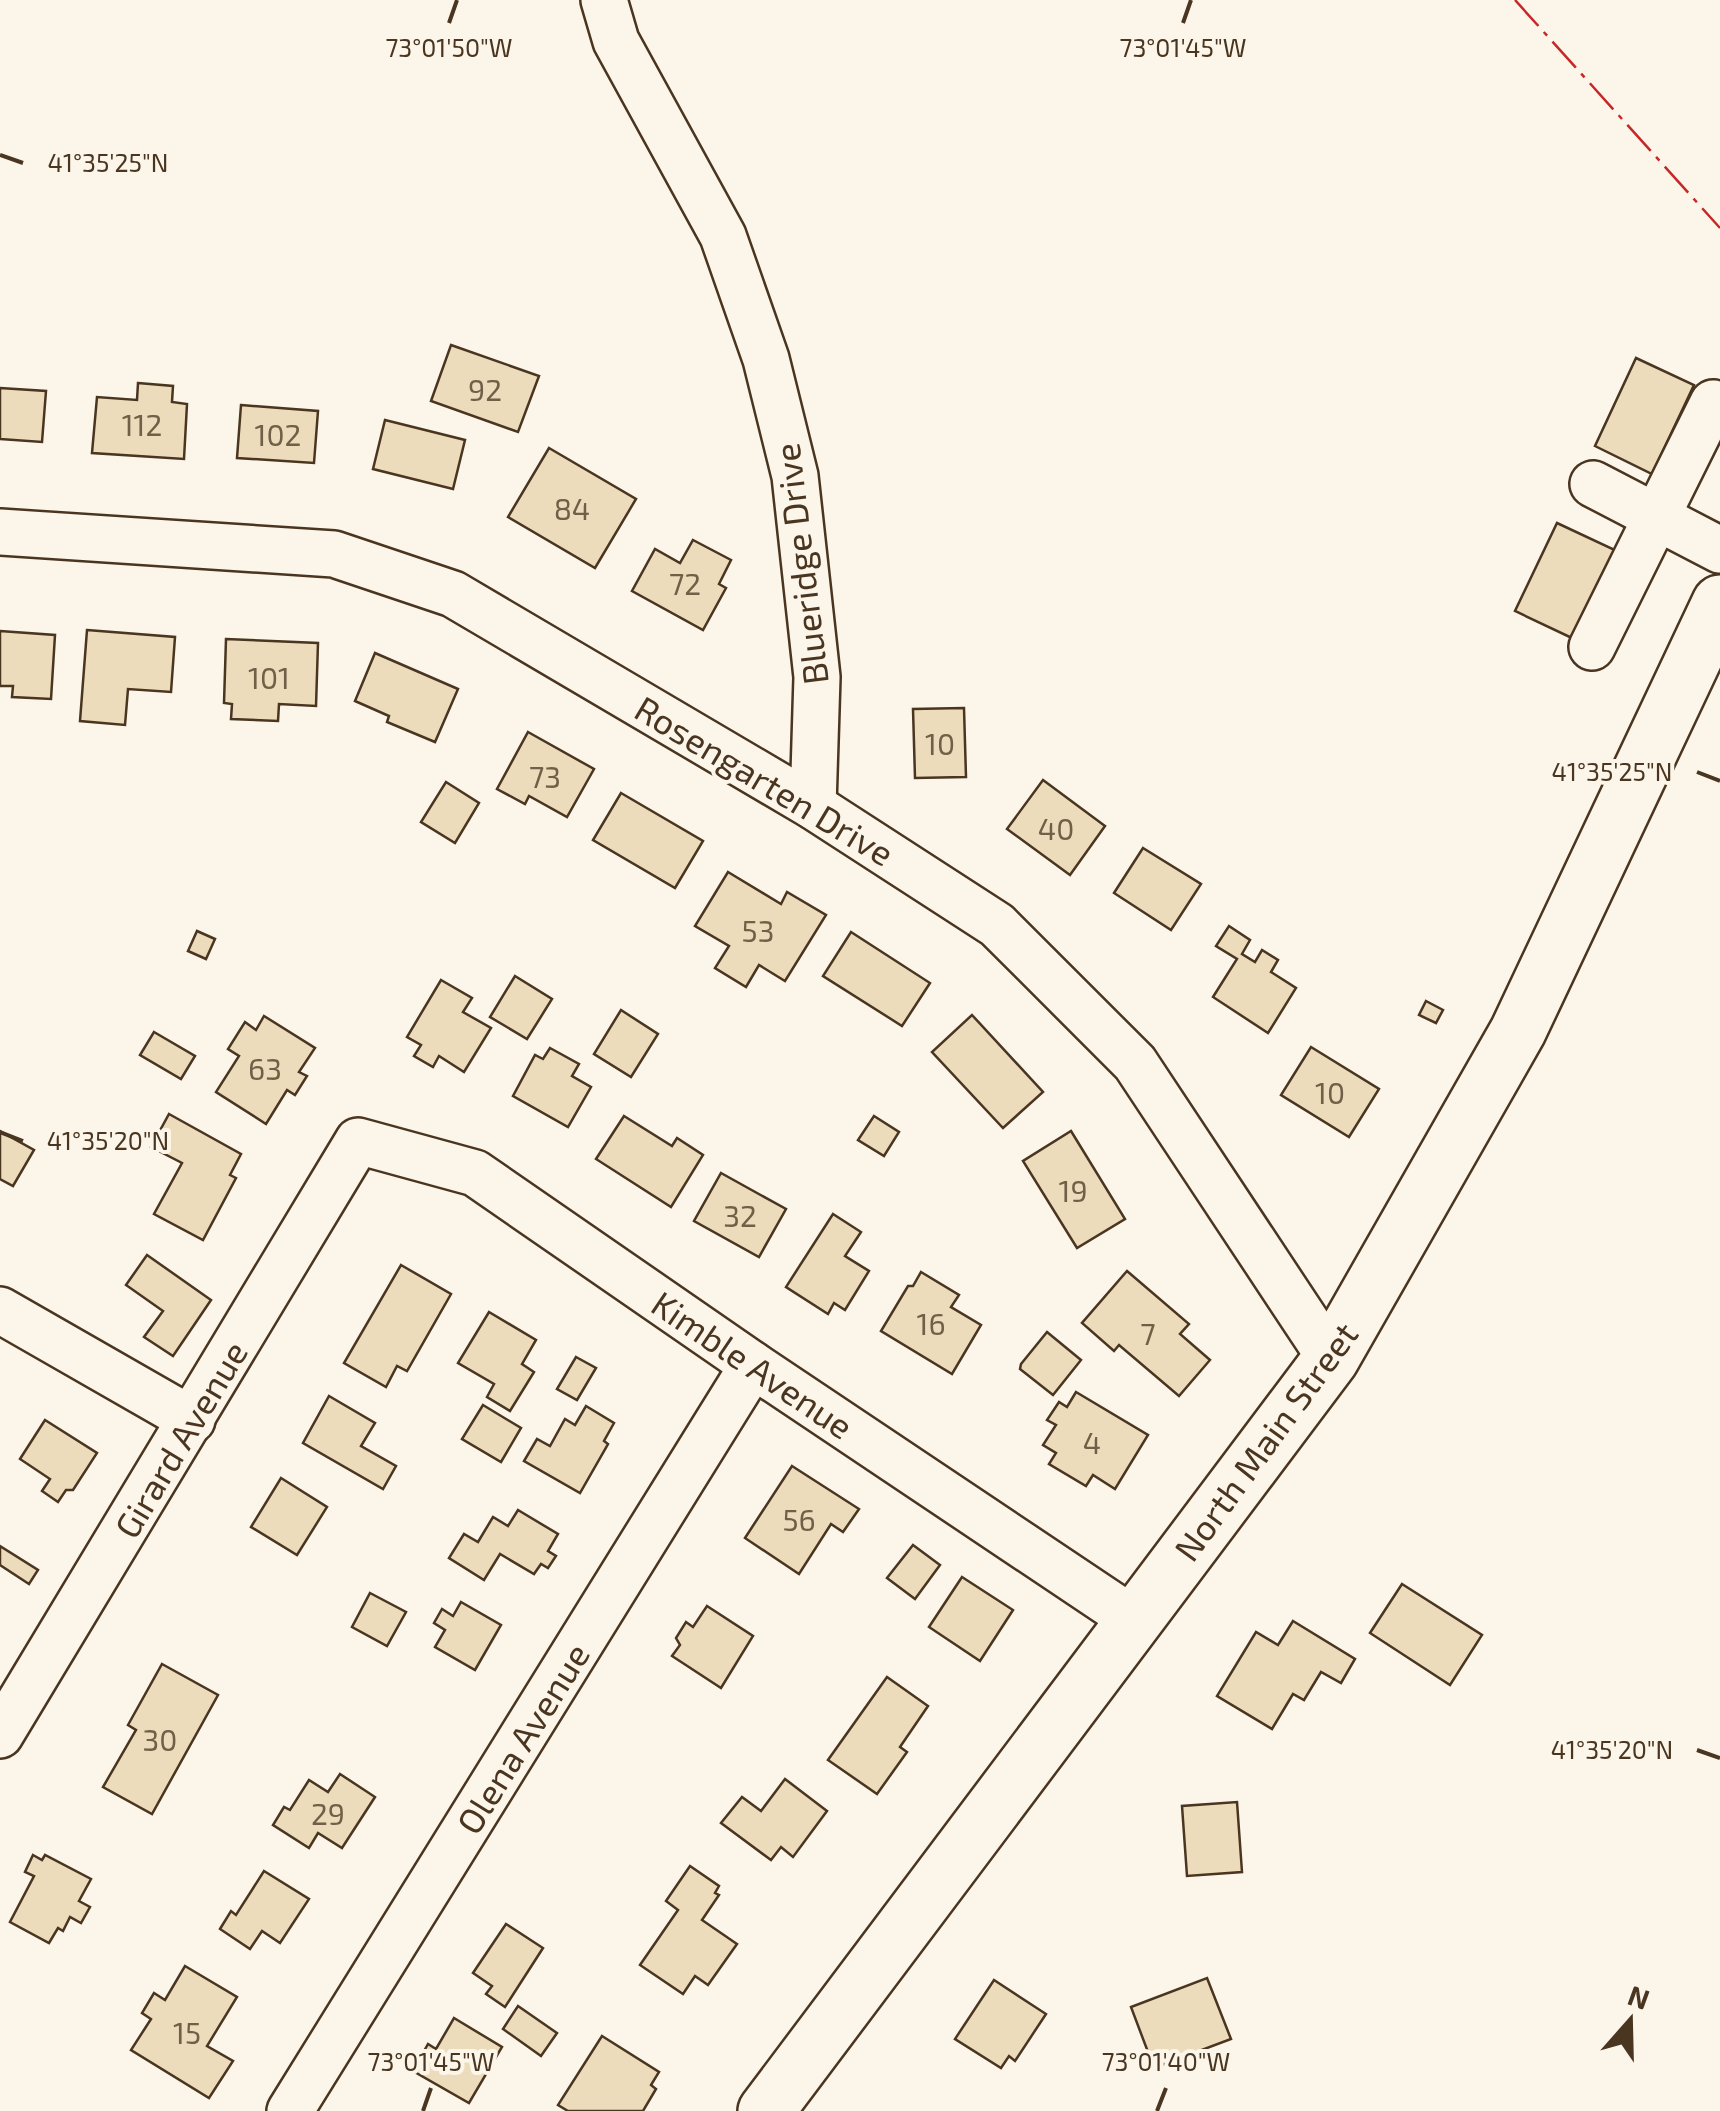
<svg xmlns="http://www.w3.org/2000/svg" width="1720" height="2111" viewBox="0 0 1720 2111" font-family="'Exo 2',sans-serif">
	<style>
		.building { fill: #ecdcbc; stroke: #4a3520; stroke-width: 2.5 }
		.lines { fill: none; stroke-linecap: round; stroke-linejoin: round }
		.minor-casing { stroke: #4a3520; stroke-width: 50 }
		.major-casing { stroke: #4a3520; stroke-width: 60 }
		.minor { stroke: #fbf6e9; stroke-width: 45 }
		.major { stroke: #fbf6e9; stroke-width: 55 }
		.power { stroke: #c62828; stroke-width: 2.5; stroke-dasharray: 35 8 5 8; stroke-linecap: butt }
		.ticks { fill: none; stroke: #4a3520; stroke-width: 4 }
		.labels { text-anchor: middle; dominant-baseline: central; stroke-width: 8; stroke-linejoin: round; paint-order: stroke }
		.number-label { font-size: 30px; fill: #725f47 }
		.street-label { font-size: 35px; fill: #4a3520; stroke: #fbf6e9 }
		.ticks-label { font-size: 25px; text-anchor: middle; fill: #4a3520; stroke: #fbf6e9; stroke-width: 8; stroke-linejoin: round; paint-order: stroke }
	</style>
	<rect width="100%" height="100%" fill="#fbf6e9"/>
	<g class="building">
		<path d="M451,345L539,376L518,432L431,401Z"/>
		<path d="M1636,358L1694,385L1652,474L1595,446Z"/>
		<path d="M138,383L173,386L172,402L187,404L184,459L92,453L97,397L137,400Z"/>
		<path d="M0,388L46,391L42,442L0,439Z"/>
		<path d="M241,405L318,411L314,463L237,458Z"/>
		<path d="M385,420L465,440L453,489L373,469Z"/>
		<path d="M549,448L636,499L595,568L508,517Z"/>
		<path d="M1557,523L1617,551L1574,639L1515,611Z"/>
		<path d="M693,540L731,560L719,584L726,588L703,630L632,591L655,549L680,563Z"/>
		<path d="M87,630L175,637L171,692L128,689L125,725L80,721Z"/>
		<path d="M0,631L55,635L51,699L12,697L13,686H0Z"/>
		<path d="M226,639L318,643L316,706L279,704L278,721L231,719L232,704L224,703Z"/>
		<path d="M375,653L458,689L435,742L387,722L389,716L355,701Z"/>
		<path d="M964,708L966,777L915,778L913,709Z"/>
		<path d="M528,732L594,769L567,817L529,796L525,804L497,789Z"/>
		<path d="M1043,780L1105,826L1070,875L1007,829Z"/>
		<path d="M446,782L479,803L455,843L421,822Z"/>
		<path d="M621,793L703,841L675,888L593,840Z"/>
		<path d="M1143,848L1201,884L1171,930L1114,893Z"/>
		<path d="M728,872L781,904L787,892L826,915L785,981L759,965L746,987L715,968L729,946L695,926Z"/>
		<path d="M1229,926L1250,940L1242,954L1255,962L1262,950L1278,960L1271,972L1296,988L1268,1033L1213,997L1237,959L1216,946Z"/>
		<path d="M197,931L215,939L206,959L188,951Z"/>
		<path d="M851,932L930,983L902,1026L823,976Z"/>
		<path d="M515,976L552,999L527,1039L490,1017Z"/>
		<path d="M441,980L472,998L463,1012L491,1028L464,1072L439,1056L433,1067L414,1056L421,1045L407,1037Z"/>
		<path d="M1426,1001L1443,1010L1436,1023L1419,1015Z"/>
		<path d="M621,1010L658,1034L631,1077L594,1054Z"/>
		<path d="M972,1015L1043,1092L1003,1128L932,1052Z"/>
		<path d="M264,1016L315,1048L299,1072L307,1076L295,1095L287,1090L266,1124L216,1092L239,1056L228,1049L245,1022L256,1030Z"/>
		<path d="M154,1032L195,1056L181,1079L140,1055Z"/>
		<path d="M1311,1047L1379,1089L1349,1137L1281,1095Z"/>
		<path d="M550,1048L579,1064L572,1076L591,1087L568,1127L513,1096L535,1055L543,1059Z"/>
		<path d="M169,1114L241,1154L230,1175L236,1178L203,1240L154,1214L182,1163L151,1147Z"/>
		<path d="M624,1116L672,1146L677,1138L703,1155L671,1207L596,1159Z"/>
		<path d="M874,1116L899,1132L884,1156L858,1140Z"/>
		<path d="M0,1131L34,1150L13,1186L0,1179Z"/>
		<path d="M1071,1131L1125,1219L1077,1248L1023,1161Z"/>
		<path d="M721,1173L786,1209L759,1257L694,1221Z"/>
		<path d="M833,1214L861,1232L845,1256L869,1271L845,1310L834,1303L828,1314L786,1287Z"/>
		<path d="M147,1255L211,1300L173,1356L144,1337L163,1311L126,1285Z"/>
		<path d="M401,1265L451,1294L407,1371L397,1366L386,1387L344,1363Z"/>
		<path d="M1127,1271L1189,1324L1180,1334L1210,1360L1179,1396L1119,1345L1114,1351L1082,1323Z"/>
		<path d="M921,1272L959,1295L951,1307L981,1325L952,1374L881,1331L908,1286H913Z"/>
		<path d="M489,1312L536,1340L522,1364L534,1372L510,1411L487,1397L494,1384L458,1363Z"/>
		<path d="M1047,1332L1081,1360L1053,1395L1020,1369L1021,1364Z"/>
		<path d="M576,1357L596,1368L577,1400L557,1389Z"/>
		<path d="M1076,1392L1148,1435L1115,1489L1093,1475L1086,1486L1049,1464L1056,1453L1043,1445L1056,1425L1047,1420L1059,1402L1067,1407Z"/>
		<path d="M329,1396L375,1423L361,1446L396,1466L383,1489L303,1443Z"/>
		<path d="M483,1405L521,1428L501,1462L462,1439Z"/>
		<path d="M586,1406L614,1423L604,1441L608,1444L580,1493L524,1461L537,1439L550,1446L565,1419L575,1425Z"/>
		<path d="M45,1420L97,1453L73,1490H66L58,1502L42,1491L50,1479L20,1459Z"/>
		<path d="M792,1466L859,1509L843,1532L831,1524L799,1574L745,1538Z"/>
		<path d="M281,1478L327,1507L297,1555L251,1527Z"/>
		<path d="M518,1510L558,1534L548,1551L556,1556L548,1568L541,1564L534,1574L500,1554L484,1580L449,1558L464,1534L478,1542L493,1517L508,1526Z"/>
		<path d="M913,1545L940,1565L915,1599L887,1578Z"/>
		<path d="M0,1546L38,1570L29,1584L0,1565Z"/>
		<path d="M962,1577L1013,1610L980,1661L929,1627Z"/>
		<path d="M1402,1584L1482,1635L1450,1685L1370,1633Z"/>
		<path d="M370,1593L406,1612L387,1646L352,1627Z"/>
		<path d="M461,1602L501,1625L475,1670L435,1647L445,1630L434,1623L442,1609L453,1616Z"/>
		<path d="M707,1606L753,1636L721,1688L672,1656L680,1645L676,1638L686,1622L693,1627Z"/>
		<path d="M1293,1621L1355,1659L1341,1683L1321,1672L1304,1700L1293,1694L1272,1729L1217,1696L1256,1632L1278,1645Z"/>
		<path d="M162,1664L218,1695L152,1814L103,1787L136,1730L128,1725Z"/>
		<path d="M887,1677L928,1706L900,1747L907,1752L877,1794L828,1760Z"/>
		<path d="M340,1774L375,1797L342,1848L318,1833L309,1848L273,1825L284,1807L290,1810L309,1780L328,1792Z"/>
		<path d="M785,1779L827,1811L793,1857L781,1847L771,1860L721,1823L742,1797L761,1811Z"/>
		<path d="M1237,1802L1242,1872L1187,1876L1182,1806Z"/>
		<path d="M33,1855L42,1860L45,1855L91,1879L79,1901L90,1907L81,1923L70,1917L63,1931L58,1928L49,1943L10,1922L34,1876L25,1872Z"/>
		<path d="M690,1866L719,1886L715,1893L719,1895L702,1920L737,1944L708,1985L695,1976L683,1994L640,1965L678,1910L666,1901Z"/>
		<path d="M264,1871L309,1899L280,1943L262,1931L250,1949L220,1929L231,1911L236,1915Z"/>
		<path d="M506,1924L543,1948L505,2007L486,1994L492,1986L473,1973Z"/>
		<path d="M185,1966L237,1997L207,2046L233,2061L209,2098L131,2050L151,2019L142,2013L154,1993L165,2000Z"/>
		<path d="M1207,1978L1231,2039L1154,2068L1131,2007Z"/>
		<path d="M994,1980L1046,2014L1015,2061L1009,2056L1001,2068L955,2039Z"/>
		<path d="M518,2006L557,2033L541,2056L503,2029Z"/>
		<path d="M454,2018L502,2047L469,2103L413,2071L428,2044L436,2049Z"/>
		<path d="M602,2036L659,2072L651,2085L656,2089L643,2111H568L558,2105Z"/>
	</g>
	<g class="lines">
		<defs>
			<g id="minor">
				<path d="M604,0L616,41L723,236L766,359L795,476L817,677L813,806"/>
				<path d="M1593,484L1720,550"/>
				<path d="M0,532L334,554L453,594L813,806L997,925L1135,1063L1331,1359"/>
				<path d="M1592,647L1713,403"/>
				<path d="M0,1310L192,1420"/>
				<path d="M0,1735L358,1141L475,1173L753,1365L1134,1620"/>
				<path d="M290,2111L753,1365"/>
			</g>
			<path id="major" d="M766,2111L1331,1359L1518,1031L1720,603"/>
		</defs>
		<use href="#minor" class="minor-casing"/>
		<use href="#major" class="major-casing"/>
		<use href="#minor" class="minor"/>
		<use href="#major" class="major"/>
		<path class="power" d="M1515,0L1720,228"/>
	</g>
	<path class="ticks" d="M449,23L457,0M1183,23L1191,0M0,155L23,163M1697,772L1720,781M0,1132L23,1141M1697,1750L1720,1758M423,2111L431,2088M1157,2111L1166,2088"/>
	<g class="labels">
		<g class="number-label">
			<text x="485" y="389">92</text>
			<text x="142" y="424">112</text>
			<text x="278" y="434">102</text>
			<text x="572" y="508">84</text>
			<text x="685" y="583">72</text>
			<text x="269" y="677">101</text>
			<text x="940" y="743">10</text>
			<text x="545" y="776">73</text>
			<text x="1056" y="828">40</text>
			<text x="758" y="930">53</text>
			<text x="265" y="1068">63</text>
			<text x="1330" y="1092">10</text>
			<text x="1073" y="1190">19</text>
			<text x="740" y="1215">32</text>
			<text x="931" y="1323">16</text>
			<text x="1148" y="1333">7</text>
			<text x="1092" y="1442">4</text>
			<text x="799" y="1519">56</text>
			<text x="160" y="1739">30</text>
			<text x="328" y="1813">29</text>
			<text x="187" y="2032">15</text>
		</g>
		<g class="street-label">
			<text transform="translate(800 564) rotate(-97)">Blueridge Drive</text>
			<text transform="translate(765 780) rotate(31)">Rosengarten Drive</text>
			<text transform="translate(753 1364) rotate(34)">Kimble Avenue</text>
			<text transform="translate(180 1439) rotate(-59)">Girard Avenue</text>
			<text transform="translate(1265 1441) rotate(-54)">North Main Street</text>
			<text transform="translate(522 1738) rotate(-58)">Olena Avenue</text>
		</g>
	</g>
	<g class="ticks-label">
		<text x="449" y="57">73°01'50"W</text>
		<text x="1183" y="57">73°01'45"W</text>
		<text x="108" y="172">41°35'25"N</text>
		<text x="1612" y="781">41°35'25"N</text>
		<text x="108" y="1150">41°35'20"N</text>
		<text x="1612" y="1759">41°35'20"N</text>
		<text x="431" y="2071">73°01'45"W</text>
		<text x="1166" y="2071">73°01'40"W</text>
	</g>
	<g transform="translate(1630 2021) rotate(20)" stroke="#fbf6e9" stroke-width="8" paint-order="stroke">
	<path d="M0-8L18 38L0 25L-18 38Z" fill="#4a3520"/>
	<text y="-15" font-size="28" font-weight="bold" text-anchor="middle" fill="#4a3520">N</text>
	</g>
</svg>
